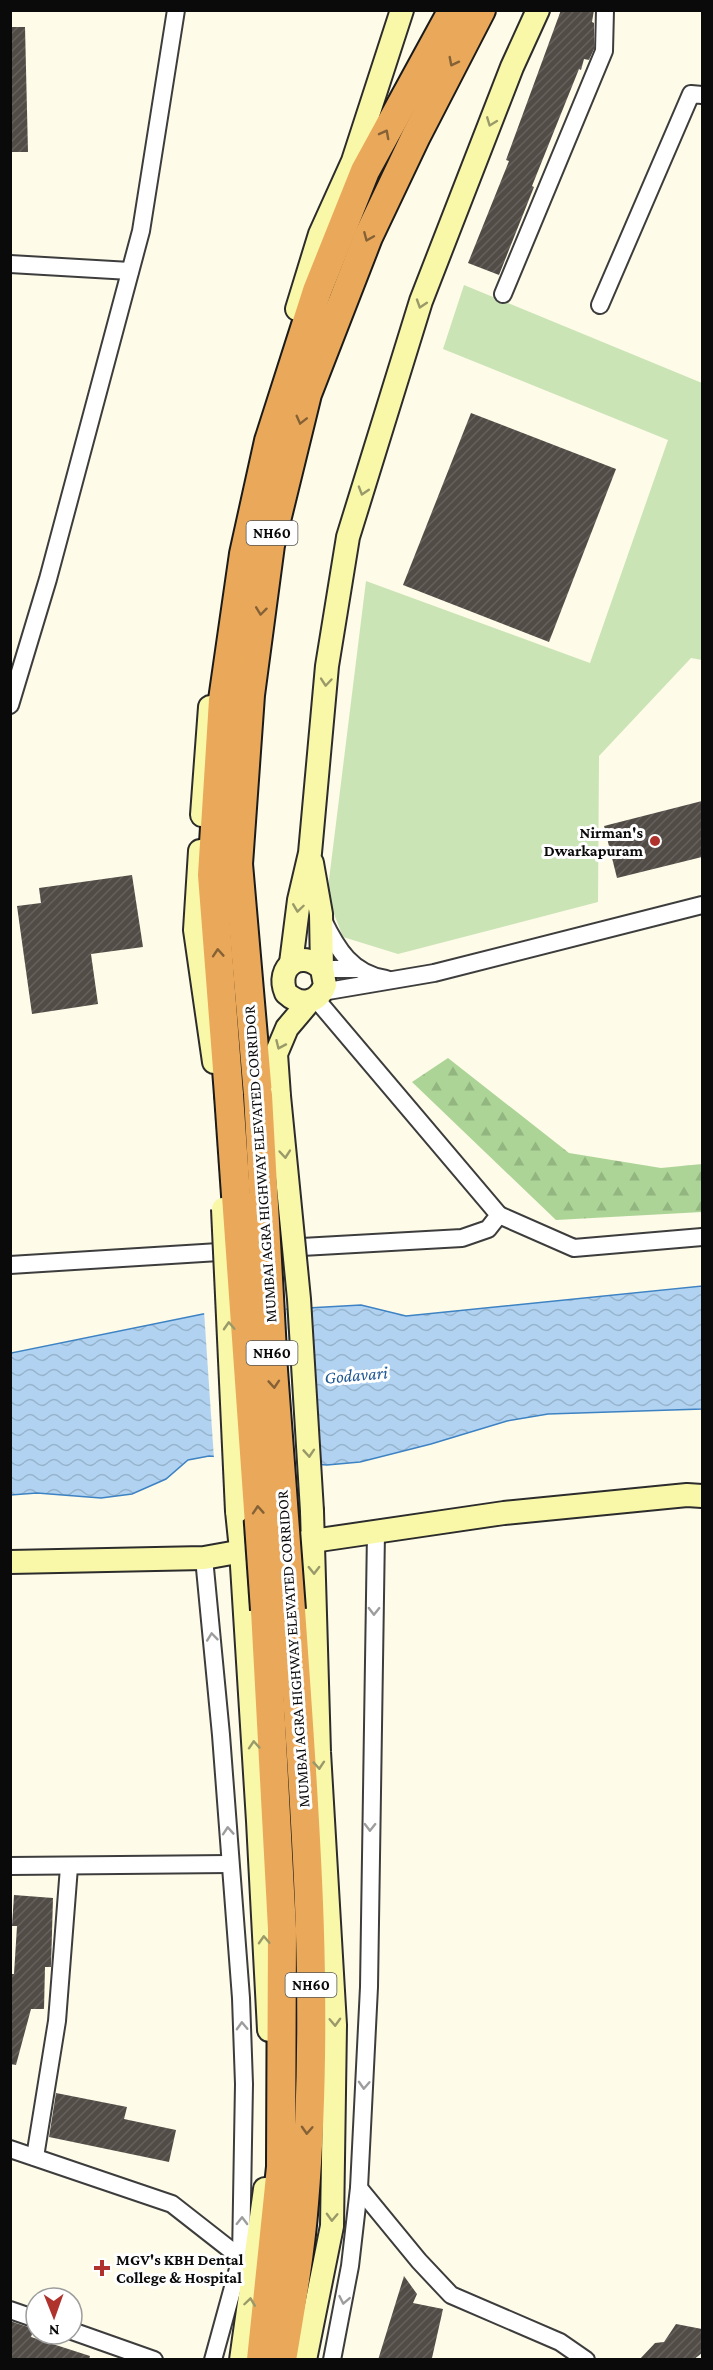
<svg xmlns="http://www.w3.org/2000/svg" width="713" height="2370" viewBox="0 0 713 2370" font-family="'Crimson Pro',serif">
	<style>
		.grass { fill: #cae4b5 }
		.forest { fill: url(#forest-firs) }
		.water { fill: url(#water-waves); stroke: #3d82c3; stroke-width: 1.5 }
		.pier { fill: #fefbe8 }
		.building { fill: url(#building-hatch) }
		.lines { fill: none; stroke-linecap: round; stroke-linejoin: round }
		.street-casing { stroke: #3d3d3d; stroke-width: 20 }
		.secondary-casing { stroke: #2c2c2c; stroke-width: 26 }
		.highway-casing { stroke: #1b1b1b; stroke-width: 32 }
		.street { stroke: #fff; stroke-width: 16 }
		.secondary { stroke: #f9f8a8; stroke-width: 22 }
		.highway { stroke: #eaa95a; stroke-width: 28 }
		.secondary-bridge-casing { stroke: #2c2c2c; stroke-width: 26; stroke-linecap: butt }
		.highway-bridge-casing { stroke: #1b1b1b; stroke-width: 32; stroke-linecap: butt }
		.secondary-bridge { stroke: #f9f8a8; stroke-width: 22 }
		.highway-bridge { stroke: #eaa95a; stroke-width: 28 }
		.oneway { stroke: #856136 }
		.oneway2 { stroke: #999969 }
		.oneway3 { stroke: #9d9d9d }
		.poi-dot { fill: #af322d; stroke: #fff; stroke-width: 2 }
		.labels { text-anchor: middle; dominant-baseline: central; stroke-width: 6; stroke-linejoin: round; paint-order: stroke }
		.shield { fill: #fff; stroke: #545454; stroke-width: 1.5 }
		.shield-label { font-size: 15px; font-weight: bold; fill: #0a0a0a }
		.poi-label { font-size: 16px; font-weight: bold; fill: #0a0a0a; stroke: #fff; text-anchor: end }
		.street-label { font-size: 16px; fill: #0a0a0a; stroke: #fff }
		.water-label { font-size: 18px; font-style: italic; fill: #1d5592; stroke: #fff }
	</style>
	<defs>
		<pattern id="forest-firs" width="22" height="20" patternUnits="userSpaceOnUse" patternTransform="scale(1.5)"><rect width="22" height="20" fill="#acd496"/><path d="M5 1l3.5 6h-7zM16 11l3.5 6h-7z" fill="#93b580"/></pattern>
		<pattern id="water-waves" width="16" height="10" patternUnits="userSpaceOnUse" patternTransform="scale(1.5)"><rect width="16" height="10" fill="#b1d3f1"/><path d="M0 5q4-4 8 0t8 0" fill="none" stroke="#97b4cd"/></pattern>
		<pattern id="building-hatch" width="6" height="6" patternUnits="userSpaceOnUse" patternTransform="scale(1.5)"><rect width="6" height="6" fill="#524c47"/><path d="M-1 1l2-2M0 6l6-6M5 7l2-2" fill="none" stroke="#66615d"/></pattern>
	</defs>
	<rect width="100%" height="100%" fill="#fefbe8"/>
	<path class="grass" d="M464,285L702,383V660L691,658L599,756L598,902L398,954L343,937L327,896L366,581L590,663L668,440L443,349Z"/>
	<path class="forest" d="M448,1058L569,1153L661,1168L702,1164V1212L556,1220L412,1082Z"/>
	<path class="water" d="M702,1286V1409L548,1414L507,1421L431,1444L360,1462L327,1465L209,1456L188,1460L166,1479L132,1494L101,1498L37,1493L11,1495V1353L203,1314L361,1305L406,1316Z"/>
	<path class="pier" d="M286,1306L297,1465L214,1459L204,1311Z"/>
	<g class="building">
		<path d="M561,10H594L592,22L594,23V49L589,60L584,59L581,70L579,69L532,186L534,187L499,275L468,263L509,161L506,160Z"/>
		<path d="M10,27H25L28,152H10Z"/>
		<path d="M471,413L616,469L549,642L403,585Z"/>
		<path d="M702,801V857L617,878L604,826Z"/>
		<path d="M132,875L143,947L91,954L98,1004L32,1014L17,906L41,903L39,888Z"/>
		<path d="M14,1895L53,1898L51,1967H45L44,2009H31L16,2065L10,2064V1974H14L17,1926H12Z"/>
		<path d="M56,2093L127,2107L124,2119L176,2130L169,2162L49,2137Z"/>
		<path d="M404,2276L417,2294L413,2303L443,2309L432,2358L378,2360Z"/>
		<path d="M10,2321L34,2329L31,2337L90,2356L89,2360H10Z"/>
		<path d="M676,2324L702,2329V2353L693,2360H639L655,2343L664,2342Z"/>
	</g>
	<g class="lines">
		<defs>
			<g id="street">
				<path d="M10,264L130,271"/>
				<path d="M503,294L604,51L605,10"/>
				<path d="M600,305L691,94L702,95"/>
				<path d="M10,705L48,579L141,231L176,10"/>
				<path d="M323,920C337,949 352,974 386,979"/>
				<path d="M322,969H359"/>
				<path d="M322,992L434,973L702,905"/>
				<path d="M499,1215L574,1248L702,1237"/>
				<path d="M284,1248L462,1238L488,1229L499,1215L316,999"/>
				<path d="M10,1265L235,1251"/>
				<path d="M204,1558L221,1735L241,1998L244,2084L241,2258L213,2360"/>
				<path d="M10,1866L230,1864"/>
				<path d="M10,2149L172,2204L241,2258"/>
				<path d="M35,2157L57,2021L69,1867"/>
				<path d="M359,2188L419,2261L451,2295L560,2342L586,2360"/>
				<path d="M10,2310L36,2319"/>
				<path d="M72,2331L154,2360"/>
				<path d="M332,2360L350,2266L359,2188L369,1987L376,1532"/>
			</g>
			<g id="secondary">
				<path d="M297,309L320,234L353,161L402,10"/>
				<path d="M202,815L210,707"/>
				<path d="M200,851L195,930L214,1062"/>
				<path d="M312,863L321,914L322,969L325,985C318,1003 301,1007 286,993C275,967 301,948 322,969"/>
				<path d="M291,963L299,900L310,853L327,666L348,537L421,301L512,67L538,10"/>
				<path d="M279,1096L276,1054L287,1028L309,1002"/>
				<path d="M237,1511L241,1550L258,1821L269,2030"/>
				<path d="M299,1543L504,1513L687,1495L702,1496"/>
				<path d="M10,1562L204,1558L254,1549"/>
				<path d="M241,2360L265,2189"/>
				<path d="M305,2360L332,2226L335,2025L319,1752L312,1511"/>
			</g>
			<g id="highway">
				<path d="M229,1095L212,875L223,700L244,554L269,441L317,291L365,171L453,10"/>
				<path d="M258,1095L238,864L250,695L270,545L307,394L368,237L416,136L481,10"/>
				<path d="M261,2360L281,2167L282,1929L265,1610"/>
				<path d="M282,2360C291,2307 300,2255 304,2203C321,2005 305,1807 291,1610"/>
			</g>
		</defs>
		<use href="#street" class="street-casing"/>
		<use href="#secondary" class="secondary-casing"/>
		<use href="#highway" class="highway-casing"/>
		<use href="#street" class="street"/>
		<use href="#secondary" class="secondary"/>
		<use href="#highway" class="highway"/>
		<defs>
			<g id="secondary-bridge">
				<path d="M279,1096L299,1299L312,1511"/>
				<path d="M223,1209L237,1511"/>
			</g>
			<g id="highway-bridge">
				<path d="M229,1095L265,1610"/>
				<path d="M258,1095L273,1370L291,1610"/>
			</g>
		</defs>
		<use href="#secondary-bridge" class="secondary-bridge-casing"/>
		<use href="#highway-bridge" class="highway-bridge-casing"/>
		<use href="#secondary-bridge" class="secondary-bridge"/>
		<use href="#highway-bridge" class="highway-bridge"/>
	</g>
	<defs><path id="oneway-chevron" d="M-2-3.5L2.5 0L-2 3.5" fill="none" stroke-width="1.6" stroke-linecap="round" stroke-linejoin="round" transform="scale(1.5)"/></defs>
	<g class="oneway">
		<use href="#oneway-chevron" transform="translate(453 62) rotate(117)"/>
		<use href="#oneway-chevron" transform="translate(385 134) rotate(-62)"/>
		<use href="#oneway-chevron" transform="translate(368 237) rotate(113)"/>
		<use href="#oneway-chevron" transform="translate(301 420) rotate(104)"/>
		<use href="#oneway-chevron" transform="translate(261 611) rotate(97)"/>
		<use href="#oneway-chevron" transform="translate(218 953) rotate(-94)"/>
		<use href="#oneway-chevron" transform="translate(274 1384) rotate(86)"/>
		<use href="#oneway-chevron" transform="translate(258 1510) rotate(-94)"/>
		<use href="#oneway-chevron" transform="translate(307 2130) rotate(93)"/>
	</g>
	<g class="oneway2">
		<use href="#oneway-chevron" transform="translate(491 122) rotate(111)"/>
		<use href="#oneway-chevron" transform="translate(421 304) rotate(108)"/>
		<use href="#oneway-chevron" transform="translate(363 491) rotate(107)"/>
		<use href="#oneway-chevron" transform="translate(326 682) rotate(95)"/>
		<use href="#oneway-chevron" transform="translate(298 908) rotate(98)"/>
		<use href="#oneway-chevron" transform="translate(280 1045) rotate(114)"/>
		<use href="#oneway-chevron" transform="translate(285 1154) rotate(85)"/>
		<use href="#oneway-chevron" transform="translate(229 1326) rotate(-93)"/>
		<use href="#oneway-chevron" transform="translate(309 1453) rotate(86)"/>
		<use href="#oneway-chevron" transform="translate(314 1570) rotate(89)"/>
		<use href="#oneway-chevron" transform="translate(254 1745) rotate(-94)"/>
		<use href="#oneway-chevron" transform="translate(319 1765) rotate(86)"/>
		<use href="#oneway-chevron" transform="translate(264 1940) rotate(-93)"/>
		<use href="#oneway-chevron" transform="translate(335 2022) rotate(88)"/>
		<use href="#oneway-chevron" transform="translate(332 2217) rotate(92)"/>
		<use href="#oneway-chevron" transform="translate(250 2302) rotate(-82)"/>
	</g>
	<g class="oneway3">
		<use href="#oneway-chevron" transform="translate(374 1611) rotate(91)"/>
		<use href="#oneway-chevron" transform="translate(212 1637) rotate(-96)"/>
		<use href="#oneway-chevron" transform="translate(370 1827) rotate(91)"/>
		<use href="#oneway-chevron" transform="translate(228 1831) rotate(-94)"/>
		<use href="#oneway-chevron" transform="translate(242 2026) rotate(-92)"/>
		<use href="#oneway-chevron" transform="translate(364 2085) rotate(93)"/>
		<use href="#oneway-chevron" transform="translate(242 2221) rotate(-89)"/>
		<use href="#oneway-chevron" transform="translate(344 2300) rotate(101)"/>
	</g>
	<g class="poi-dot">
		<circle cx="655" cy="841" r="6"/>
		<path d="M99 2259h6v6h6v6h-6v6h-6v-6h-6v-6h6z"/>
	</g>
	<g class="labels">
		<g class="shield">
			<rect x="246.5" y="521" width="51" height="24" rx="4.5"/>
			<rect x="246.5" y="1341" width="51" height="24" rx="4.5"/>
			<rect x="285.5" y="1973" width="51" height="24" rx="4.5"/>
		</g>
		<g class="shield-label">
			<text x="272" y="533">NH60</text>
			<text x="272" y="1353">NH60</text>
			<text x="311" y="1985">NH60</text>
		</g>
		<g class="poi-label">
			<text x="643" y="832">Nirman's<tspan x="643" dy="18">Dwarkapuram</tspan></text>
			<text x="116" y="2259" text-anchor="start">MGV's KBH Dental<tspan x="116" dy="18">College &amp; Hospital</tspan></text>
		</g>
		<g class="street-label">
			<text transform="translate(260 1164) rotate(-94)">MUMBAI AGRA HIGHWAY ELEVATED CORRIDOR</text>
			<text transform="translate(293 1649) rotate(-94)">MUMBAI AGRA HIGHWAY ELEVATED CORRIDOR</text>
		</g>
		<g class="water-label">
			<text transform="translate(356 1375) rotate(-5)">Godavari</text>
		</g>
	</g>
	<rect width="713" height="2370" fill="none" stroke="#0a0a0a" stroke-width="24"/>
	<g transform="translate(54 2316) rotate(179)"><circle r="28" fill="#ffffff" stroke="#9d9d9d" stroke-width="1.5"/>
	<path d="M0-4.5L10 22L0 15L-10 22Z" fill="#af322d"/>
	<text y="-9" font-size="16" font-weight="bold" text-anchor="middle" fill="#0a0a0a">N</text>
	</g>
</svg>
